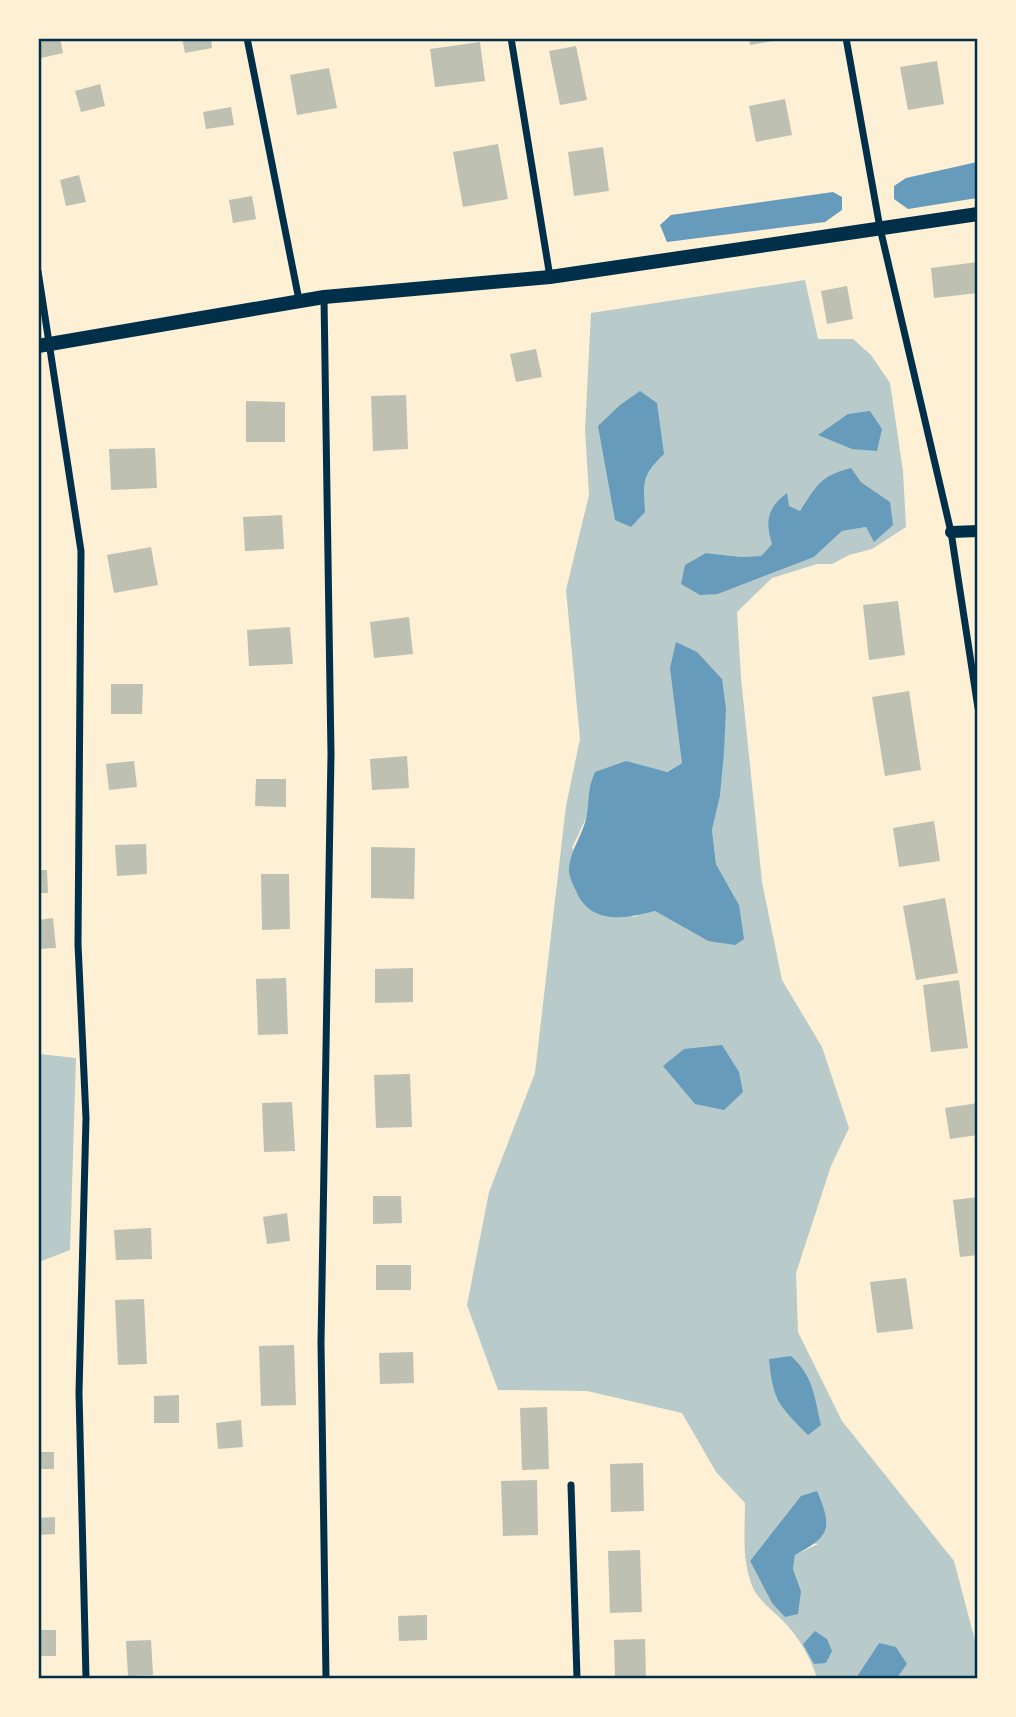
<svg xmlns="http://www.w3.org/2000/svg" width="1016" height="1717" viewBox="0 0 1016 1717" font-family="Overpass,sans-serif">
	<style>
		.green { fill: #b9caca; fill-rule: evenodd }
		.water { fill: #669bbc }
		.building { fill: #bec0b2 }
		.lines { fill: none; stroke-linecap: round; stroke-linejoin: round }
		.minor { stroke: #003049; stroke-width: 7 }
		.tertiary { stroke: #003049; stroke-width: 12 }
		.secondary { stroke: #003049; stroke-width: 14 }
		.neatline { fill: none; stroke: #003049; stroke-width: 2.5 }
	</style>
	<rect width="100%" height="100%" fill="#fdf0d5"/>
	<g class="green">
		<path d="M805,280L818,339H853L871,355L890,383L903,471L906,527L872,549L849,555L832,564H817L772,578L737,612L741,678L762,882L782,980L822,1047L849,1128L831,1166L796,1273L798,1332L842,1421L954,1561L977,1648V1678H897L907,1664L879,1643L856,1678H817C810,1656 797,1634 780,1618C771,1609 760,1601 754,1590C741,1562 745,1533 745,1503L716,1472L682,1413L587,1391L498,1390L467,1305L489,1192L535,1073L566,806L580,739L566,590L589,495L585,430L591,313ZM851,469L861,482L890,502L874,541L866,527L842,531L814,557L718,594L706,553L741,557L761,556L772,544L789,506L799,512L814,489ZM726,709L720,796L712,830L716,864L739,905L708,941L655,911L633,917L572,848L587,816L682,763L680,735ZM767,1541L818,1544L795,1555L793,1569L801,1591L772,1603L750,1561Z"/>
		<path d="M39,1054L76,1058L70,1250L39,1262Z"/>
	</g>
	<g class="water">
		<path d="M977,162V198L908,209L894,199V186L906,178Z"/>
		<path d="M833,192L842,197V210L825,222L667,242L660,225L671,215Z"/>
		<path d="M640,391L657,403L664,454C642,475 643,482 645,512L631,527L615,520L598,426L620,405Z"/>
		<path d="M870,411L882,429L877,451L852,449L818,435L848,414Z"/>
		<path d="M851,468L861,482L890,502L893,525L874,542L866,527L842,531L814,557L718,594L700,595L681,584L685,565L706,553L741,557L761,556L772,544C765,521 767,508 787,493L789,506L800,511C816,486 820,476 851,468Z"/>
		<path d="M676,642L697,652L722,679L726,709L724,752L720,796L712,830L716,864L739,905L744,939L735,945L708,941L655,911C626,919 590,925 576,891C573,884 569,877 569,870C570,849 584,834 587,814C590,796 587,791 595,772L626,761L667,772L682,763L670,668Z"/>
		<path d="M722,1045L739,1072L743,1092L724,1110L695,1104L663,1066L684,1049Z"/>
		<path d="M791,1356C814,1377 814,1396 821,1425L808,1435C779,1405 773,1402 769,1359Z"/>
		<path d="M817,1491C833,1529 830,1536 795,1555L793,1569L801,1591L798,1614L785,1617L772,1603L750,1561L801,1496Z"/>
		<path d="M815,1631L827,1639L832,1651L826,1663L814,1664L803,1644Z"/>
		<path d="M879,1643L896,1647L907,1664L897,1678H856Z"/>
	</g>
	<g class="building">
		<path d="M38,38H60L63,53L41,58Z"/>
		<path d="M182,38H211L212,48L185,53Z"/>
		<path d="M749,38H779V40L750,45Z"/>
		<path d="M480,42L485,81L435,87L430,49Z"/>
		<path d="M576,46L587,100L560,105L549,51Z"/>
		<path d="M937,61L944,104L908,110L900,67Z"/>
		<path d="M329,68L337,108L297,115L290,75Z"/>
		<path d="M100,84L105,106L81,112L75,91Z"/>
		<path d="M785,99L792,135L756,142L749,106Z"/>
		<path d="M231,107L234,125L206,129L203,112Z"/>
		<path d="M498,144L508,199L463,207L453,152Z"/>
		<path d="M603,147L609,191L574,196L568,152Z"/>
		<path d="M79,175L86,202L66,206L60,180Z"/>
		<path d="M252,196L256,219L233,223L229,200Z"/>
		<path d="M978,262V293L934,298L931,268Z"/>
		<path d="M847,286L853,319L827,324L821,291Z"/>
		<path d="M536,349L542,377L516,382L510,354Z"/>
		<path d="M406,395L408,449L373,451L371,396Z"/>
		<path d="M246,401L285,402V442H246Z"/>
		<path d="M155,448L157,488L111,490L109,449Z"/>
		<path d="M282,515L284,549L245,551L243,517Z"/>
		<path d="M151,547L158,585L114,593L107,555Z"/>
		<path d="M898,601L905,655L869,660L863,605Z"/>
		<path d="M409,617L413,654L374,658L370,622Z"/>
		<path d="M290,627L293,664L249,666L247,630Z"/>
		<path d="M111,684H143L142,714H111Z"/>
		<path d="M909,691L921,770L885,776L872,697Z"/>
		<path d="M407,756L409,788L372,790L370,759Z"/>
		<path d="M134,761L137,787L109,790L106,764Z"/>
		<path d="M256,779H286V807L255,806Z"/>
		<path d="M934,821L940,861L899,867L893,828Z"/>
		<path d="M146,844L147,874L117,876L115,845Z"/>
		<path d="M371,847L415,848L414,899L371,898Z"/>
		<path d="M38,870H47L48,893H38Z"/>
		<path d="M261,874H289L290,929L262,930Z"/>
		<path d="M945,898L958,973L916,980L903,906Z"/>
		<path d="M53,918L56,948L38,949V920Z"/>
		<path d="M413,968V1002L375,1003V969Z"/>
		<path d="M286,978L288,1034L258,1035L256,979Z"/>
		<path d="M959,980L968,1048L931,1052L923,985Z"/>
		<path d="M410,1074L412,1127L376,1128L374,1075Z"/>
		<path d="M292,1102L295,1151L264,1152L262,1103Z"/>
		<path d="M978,1103V1135L950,1139L945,1108Z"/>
		<path d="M373,1196H401L402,1223L373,1224Z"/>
		<path d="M978,1197V1255L960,1257L953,1200Z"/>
		<path d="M287,1213L290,1241L267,1244L263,1217Z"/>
		<path d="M151,1228L152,1259L116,1260L114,1230Z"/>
		<rect x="376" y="1265" width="35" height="25"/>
		<path d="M906,1278L913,1329L877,1333L870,1282Z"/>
		<path d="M144,1299L147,1364L118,1365L115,1300Z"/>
		<path d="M294,1345L296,1405L261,1406L259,1346Z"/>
		<path d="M413,1352L414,1383L380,1384L379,1353Z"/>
		<path d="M179,1395V1423H154V1396Z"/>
		<path d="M547,1407L549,1469L522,1470L520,1408Z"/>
		<path d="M241,1420L243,1447L218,1449L216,1423Z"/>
		<rect x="38" y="1452" width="16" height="17"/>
		<path d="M643,1463L644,1511L611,1512L610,1464Z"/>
		<path d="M537,1480L538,1535L503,1536L501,1481Z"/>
		<path d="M55,1517V1534L38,1535V1518Z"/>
		<path d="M640,1550L642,1612L610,1613L608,1551Z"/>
		<path d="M427,1615V1640L399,1641L398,1616Z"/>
		<rect x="38" y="1630" width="18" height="26"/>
		<path d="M645,1639L646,1678H615L614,1640Z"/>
		<path d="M151,1640L153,1675L128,1676L126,1641Z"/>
	</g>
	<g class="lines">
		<g class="minor">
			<path d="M247,38L299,300"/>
			<path d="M511,38L550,277"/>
			<path d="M846,38L880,228L951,532L978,708"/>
			<path d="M38,271L81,551L78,944L86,1118L79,1393L86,1678"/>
			<path d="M324,298L331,754L321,1343L326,1678"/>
			<path d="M571,1485L577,1678"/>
		</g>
		<path class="tertiary" d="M951,532L978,531"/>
		<path class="secondary" d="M38,346L324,297L550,277L978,214"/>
	</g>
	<rect width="1016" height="1717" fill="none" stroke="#fdf0d5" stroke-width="80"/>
	<rect x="40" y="40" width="936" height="1637" class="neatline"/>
</svg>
